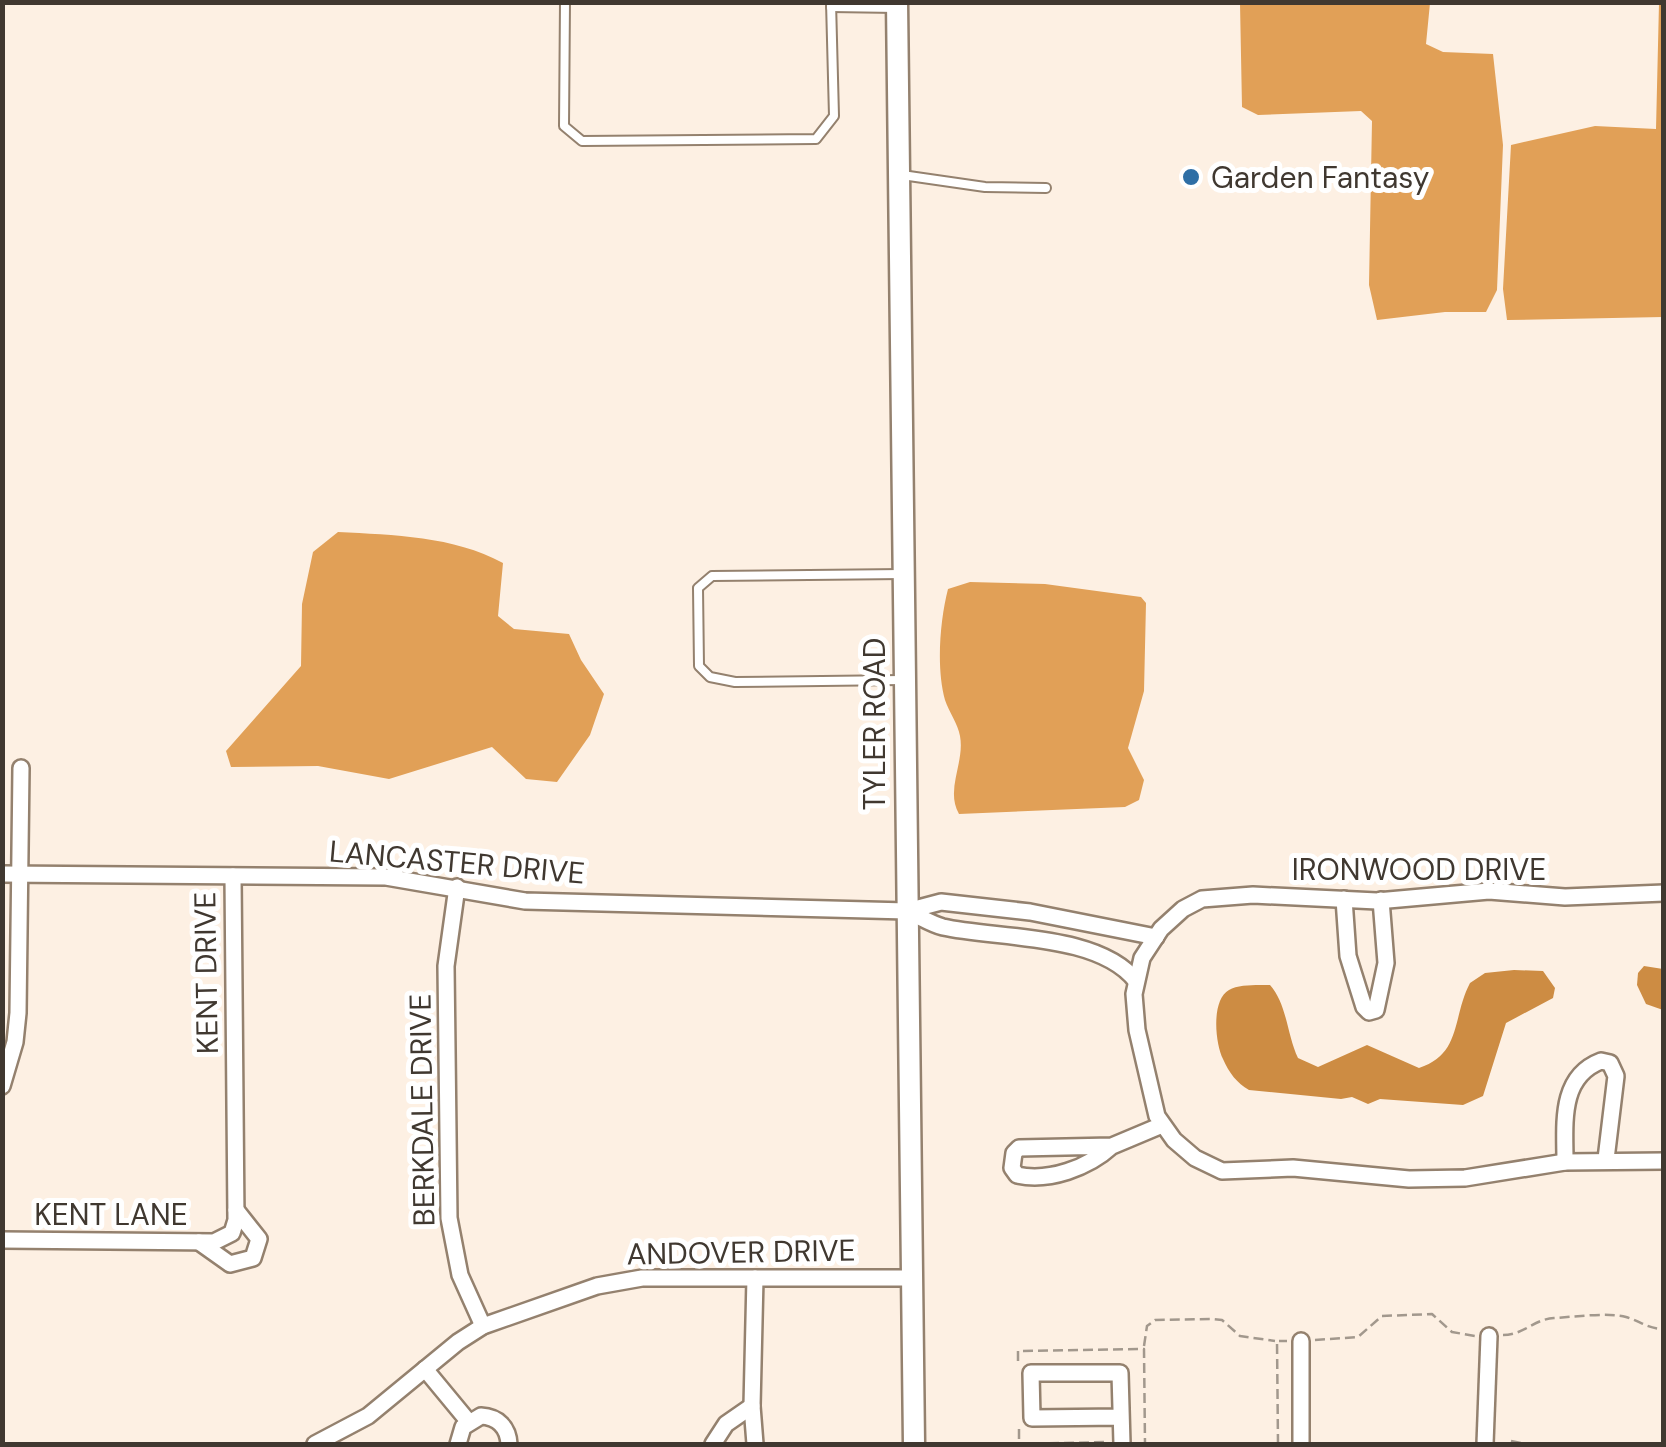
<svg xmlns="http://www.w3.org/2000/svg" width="1666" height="1447" viewBox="0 0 1666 1447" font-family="'DM Sans',sans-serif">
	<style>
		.forest { fill: #e1a057 }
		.water { fill: #cd8c43 }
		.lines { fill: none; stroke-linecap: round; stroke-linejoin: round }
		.service-casing { stroke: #94816e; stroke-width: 12 }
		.minor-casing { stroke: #94816e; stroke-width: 20 }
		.tertiary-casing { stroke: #94816e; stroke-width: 25 }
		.path { stroke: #a2988d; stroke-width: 2.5; stroke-dasharray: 10 5; stroke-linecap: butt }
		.service { stroke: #fff; stroke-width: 8 }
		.minor { stroke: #fff; stroke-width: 15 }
		.tertiary { stroke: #fff; stroke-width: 20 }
		.poi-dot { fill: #2e6ea5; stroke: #fff; stroke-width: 4 }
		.labels { text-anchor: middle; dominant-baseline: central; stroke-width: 10; stroke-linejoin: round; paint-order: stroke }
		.poi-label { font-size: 30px; fill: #403830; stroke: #fff; text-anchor: start }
		.street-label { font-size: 30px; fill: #403830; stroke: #fff }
	</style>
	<rect width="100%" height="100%" fill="#fdf0e3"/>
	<g class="forest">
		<path d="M1240,3H1430L1426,44L1443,52L1493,54L1503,145L1497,290L1486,312H1445L1377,320L1369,285L1372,121L1361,111L1258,115L1242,107Z"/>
		<path d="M1659,3H1664L1663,317L1507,320L1503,289L1511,145L1595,126L1656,129Z"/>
		<path d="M338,532C394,535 453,536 503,563L498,616L514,629L569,634L581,660L604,694L590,735L557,782L526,779L492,747L389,779L318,766L231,767L226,751L301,666L302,604L313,552Z"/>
		<path d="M970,582L1045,584L1141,597L1146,603L1144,691L1128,748L1144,780L1139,800L1125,807L959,814C945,789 965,763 960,736C958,724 949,712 945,700C936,668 940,620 948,589Z"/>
	</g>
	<g class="water">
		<path d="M1644,966L1663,969V1010L1646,1004L1637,985L1638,973Z"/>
		<path d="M1514,970L1543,971L1555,988L1553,998L1506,1023L1483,1096L1463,1105L1380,1099L1368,1104L1352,1097L1341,1099L1249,1090C1237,1083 1229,1073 1223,1059C1215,1043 1211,1000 1229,990C1239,984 1258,985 1270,985C1287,1004 1287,1035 1298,1058L1318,1067L1367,1045L1419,1068C1462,1054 1452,1017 1470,983L1485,973Z"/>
	</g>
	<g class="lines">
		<defs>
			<g id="service">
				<path d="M565,2L564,126L582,141L816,139L834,116L831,2"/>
				<path d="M831,7L897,8"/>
				<path d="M902,175L985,187L1046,188"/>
				<path d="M902,680L735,682L710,677L699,666L698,588L712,576L903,574"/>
			</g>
			<g id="minor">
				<path d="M2,874L386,877L525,901L907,911L941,902L1030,912L1156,937"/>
				<path d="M457,887L446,966L449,1218L460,1275L483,1326"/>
				<path d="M1664,893L1565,897L1489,891L1377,901L1253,895L1202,899L1183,909L1161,929L1142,958L1134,994L1137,1030L1157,1116L1174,1140L1195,1158L1222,1171L1293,1168L1409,1179L1465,1178L1565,1162L1664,1161"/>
				<path d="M1344,899L1348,956L1364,1007L1369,1012L1376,1010L1386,963L1381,900"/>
				<path d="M907,911C919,916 931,924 943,927C996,939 1099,933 1136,981"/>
				<path d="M2,1086L15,1042L18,1013L21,768"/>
				<path d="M1112,1146C1088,1168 1049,1182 1017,1175L1012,1168L1014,1153L1019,1148L1112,1146L1162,1125"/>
				<path d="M1565,1162C1565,1124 1559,1077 1601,1061L1610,1063L1616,1076L1606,1159"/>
				<path d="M2,1240L214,1242L232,1233L236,1220L233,876"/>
				<path d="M199,1242L230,1264L253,1258L259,1239L236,1210"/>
				<path d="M755,1278L752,1406L755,1444"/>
				<path d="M425,1369L468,1421"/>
				<path d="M1121,1417L1032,1418L1031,1373H1120L1122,1444"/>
				<path d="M315,1444L368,1416L458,1342L483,1326L597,1286L642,1278H913"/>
				<path d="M458,1444L463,1427L481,1416C498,1417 508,1427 509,1444"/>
				<path d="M713,1444L726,1424L752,1406"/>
				<path d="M1301,1444V1341"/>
				<path d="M1485,1444L1489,1336"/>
			</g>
			<path id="tertiary" d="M897,2L914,1444"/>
		</defs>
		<use href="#service" class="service-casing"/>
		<use href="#minor" class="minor-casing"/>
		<use href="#tertiary" class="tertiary-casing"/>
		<g class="path">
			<path d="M1503,1335C1524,1335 1534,1319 1554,1318C1573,1317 1609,1312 1626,1317C1640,1321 1648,1329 1664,1329"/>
			<path d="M1315,1340L1358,1337L1382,1316L1432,1314L1452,1332L1475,1336"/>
			<path d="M1144,1346L1147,1326L1155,1320L1213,1319L1222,1320L1240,1336L1275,1341"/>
			<path d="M1018,1361V1351L1144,1349L1145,1444"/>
			<path d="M1019,1429V1444L1107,1442"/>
			<path d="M1511,1441L1525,1444"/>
			<path d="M1278,1444L1277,1341H1287"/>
		</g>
		<use href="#service" class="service"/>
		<use href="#minor" class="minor"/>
		<use href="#tertiary" class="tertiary"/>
	</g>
	<circle class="poi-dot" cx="1191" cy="177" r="10"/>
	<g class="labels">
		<g class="poi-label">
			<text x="1211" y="177">Garden Fantasy</text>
		</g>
		<g class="street-label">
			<text transform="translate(874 724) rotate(-90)">TYLER ROAD</text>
			<text transform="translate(457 862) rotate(5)">LANCASTER DRIVE</text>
			<text x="1419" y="869">IRONWOOD DRIVE</text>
			<text transform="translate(206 973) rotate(-91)">KENT DRIVE</text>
			<text transform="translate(422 1110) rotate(-91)">BERKDALE DRIVE</text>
			<text x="111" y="1214">KENT LANE</text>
			<text transform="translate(741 1252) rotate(-1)">ANDOVER DRIVE</text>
		</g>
	</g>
	<rect width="1666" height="1447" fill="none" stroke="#403830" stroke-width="10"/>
</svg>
